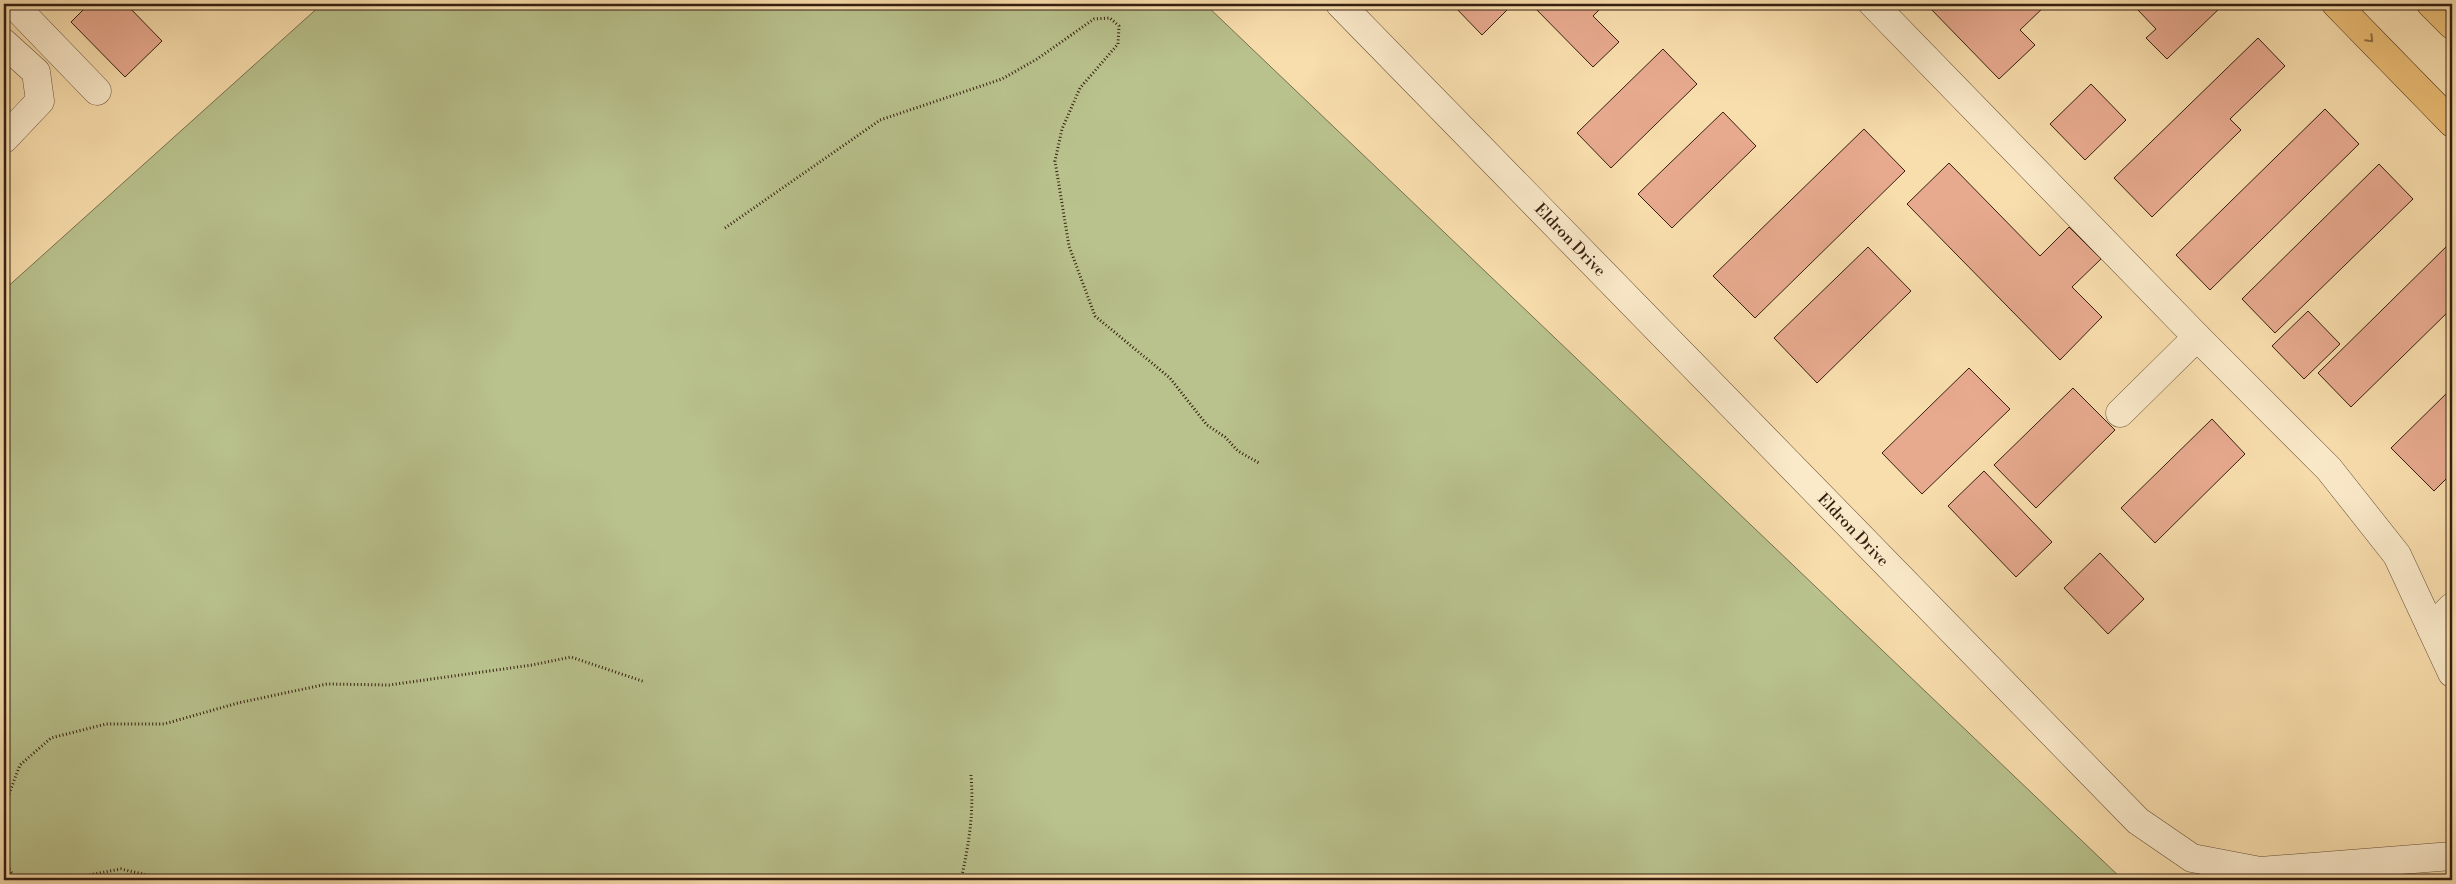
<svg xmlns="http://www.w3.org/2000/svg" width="2456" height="884" viewBox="0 0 2456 884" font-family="'Libre Bodoni',serif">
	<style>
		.green { fill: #b9c28d; stroke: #77704e }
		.building { fill: #e8aa8f; stroke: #351f10 }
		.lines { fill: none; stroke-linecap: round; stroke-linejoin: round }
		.minor-casing { stroke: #664f37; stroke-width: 29 }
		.major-casing { stroke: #351f10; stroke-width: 29 }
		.path { stroke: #351f10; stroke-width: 3; stroke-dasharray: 1 2.5; stroke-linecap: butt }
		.minor { stroke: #fbeaca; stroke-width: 28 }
		.major { stroke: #ecbf76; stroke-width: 28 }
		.oneway { stroke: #906f43 }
		.labels { text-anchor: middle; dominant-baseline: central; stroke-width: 4; stroke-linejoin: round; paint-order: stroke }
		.street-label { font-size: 16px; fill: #351f10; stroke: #fbeaca }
	</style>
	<rect width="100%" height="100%" fill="#f9dead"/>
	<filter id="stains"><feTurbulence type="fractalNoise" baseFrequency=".004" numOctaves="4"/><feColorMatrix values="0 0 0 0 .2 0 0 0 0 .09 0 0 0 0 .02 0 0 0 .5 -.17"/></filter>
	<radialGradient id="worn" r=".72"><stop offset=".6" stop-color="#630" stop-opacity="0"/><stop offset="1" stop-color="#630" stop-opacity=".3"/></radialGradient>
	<path class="green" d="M322,4H1205L2123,880H4V290Z"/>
	<g class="building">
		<path d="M89,4H126L162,41L125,77L71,22Z"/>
		<path d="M1452,4H1513L1482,35Z"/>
		<path d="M1531,4H1605L1593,16L1619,42L1593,67Z"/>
		<path d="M1930,4H2047L2020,30L2035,45L1999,79L1928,6Z"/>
		<path d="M2144,4H2224L2167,59L2146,38L2156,29L2138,10Z"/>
		<path d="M2258,38L2285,66L2230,119L2241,130L2152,217L2114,178Z"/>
		<path d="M1663,49L1697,84L1611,168L1577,133Z"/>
		<path d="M2091,84L2126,120L2085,160L2050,124Z"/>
		<path d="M2325,109L2359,144L2210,290L2176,255Z"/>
		<path d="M1723,112L1756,146L1672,228L1638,194Z"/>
		<path d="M1864,129L1905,171L1755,318L1713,276Z"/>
		<path d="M1949,163L2040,256L2069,227L2101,259L2072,287L2102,317L2060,360L1907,204Z"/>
		<path d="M2379,164L2413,199L2275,333L2242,299Z"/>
		<path d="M2452,241V308L2351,407L2318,373Z"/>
		<path d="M1868,247L1911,291L1817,383L1774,338Z"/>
		<path d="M2308,311L2340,344L2304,379L2272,346Z"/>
		<path d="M1969,368L2010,409L1922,494L1882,453Z"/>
		<path d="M2073,388L2115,430L2036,508L1994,465Z"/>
		<path d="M2452,388V473L2434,491L2391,448Z"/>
		<path d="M2212,419L2245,454L2155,543L2121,508Z"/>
		<path d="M1984,471L2052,542L2016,577L1948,506Z"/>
		<path d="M2100,553L2144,599L2108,634L2064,588Z"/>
	</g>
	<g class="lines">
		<defs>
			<g id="minor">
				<path d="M13,4L97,91"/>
				<path d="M1340,4L2138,821L2192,858L2260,871L2452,856"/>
				<path d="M1873,4L2197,337L2329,469L2397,555L2452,673"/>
				<path d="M4,43L36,72L40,101L4,139"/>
				<path d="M2120,413L2197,337"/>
				<path d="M2431,628L2452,607"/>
			</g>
			<g id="major">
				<path d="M2336,4L2452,123"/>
				<path d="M2431,4L2452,25"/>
			</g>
		</defs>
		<use href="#minor" class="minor-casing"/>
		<use href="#major" class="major-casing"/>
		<g class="path">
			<path d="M725,228L880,120L1002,79L1037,59L1094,19L1110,18L1119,26L1118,44L1080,88L1062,129L1055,161L1069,246L1095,316L1170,378L1207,425L1225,437L1238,451L1259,463"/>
			<path d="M4,807L20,765L51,738L106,724H164L238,703L327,684L389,685L532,665L571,657L645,682"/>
			<path d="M4,860L16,880H21"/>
			<path d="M62,880L121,869L156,877L160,880"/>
			<path d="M961,880C969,843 974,814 971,775"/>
		</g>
		<use href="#minor" class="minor"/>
		<use href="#major" class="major"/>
	</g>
	<defs><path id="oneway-chevron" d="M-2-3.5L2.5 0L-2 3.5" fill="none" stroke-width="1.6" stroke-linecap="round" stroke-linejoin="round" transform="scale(1.25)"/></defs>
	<use class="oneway" href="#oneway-chevron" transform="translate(2370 39) rotate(46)"/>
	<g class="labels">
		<g class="street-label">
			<text transform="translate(1570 240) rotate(46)">Eldron Drive</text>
			<text transform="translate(1853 530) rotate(46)">Eldron Drive</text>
		</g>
	</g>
	<rect width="2456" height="884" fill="none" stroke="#f9dead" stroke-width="20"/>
	<rect x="5" y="5" width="2446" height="874" fill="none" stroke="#351f10" stroke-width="2.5"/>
	<rect x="10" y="10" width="2436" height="864" fill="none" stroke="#351f10"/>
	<rect width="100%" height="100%" filter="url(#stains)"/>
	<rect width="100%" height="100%" fill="url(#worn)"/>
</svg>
